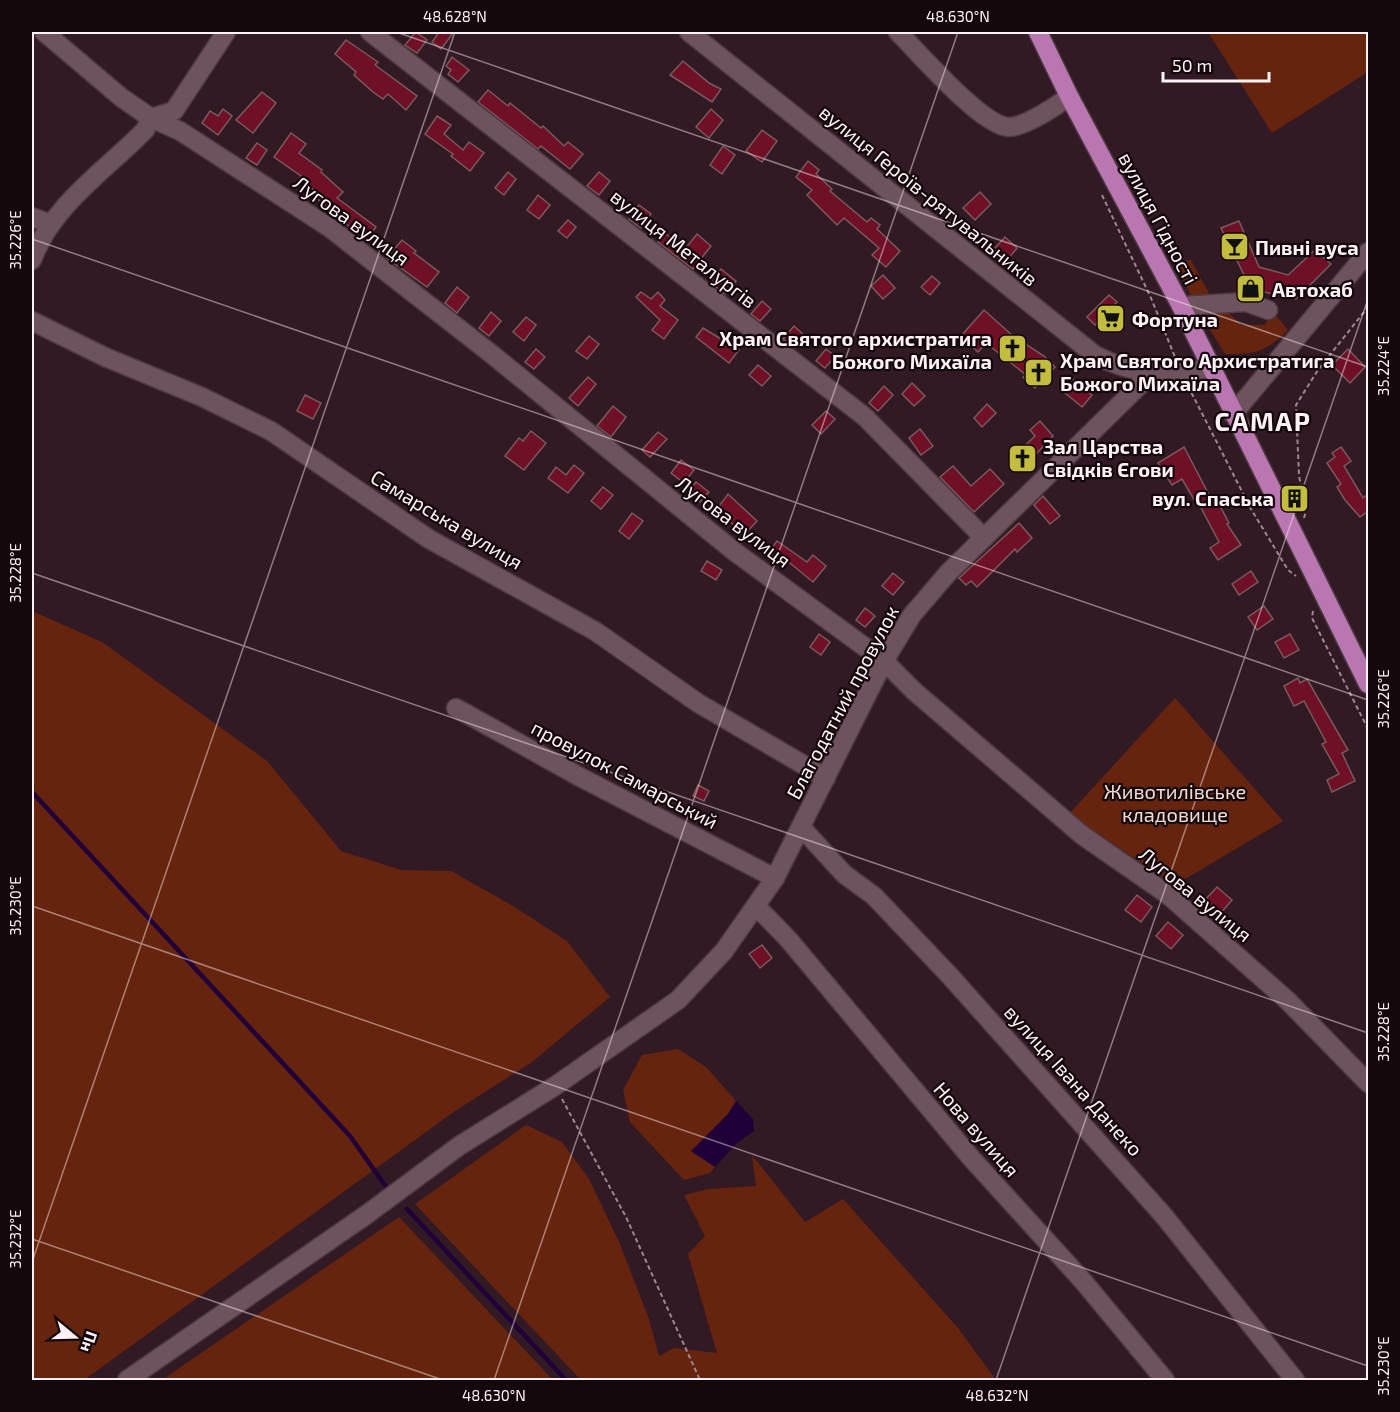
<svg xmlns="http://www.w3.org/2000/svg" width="1400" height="1412" viewBox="0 0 1400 1412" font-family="'Exo 2',sans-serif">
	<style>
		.green { fill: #66240f }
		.water { fill: #200038 }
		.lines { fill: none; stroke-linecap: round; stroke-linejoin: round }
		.stream { stroke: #200038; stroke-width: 4.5 }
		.building { fill: #701026; stroke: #795a5c; stroke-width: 1.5 }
		.minor-casing { stroke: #4c3941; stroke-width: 21 }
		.major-casing { stroke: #4c3941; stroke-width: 21 }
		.path { stroke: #9b8890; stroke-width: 2; stroke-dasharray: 4.5 3; stroke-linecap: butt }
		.minor { stroke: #6e525e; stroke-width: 18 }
		.major { stroke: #ba76b1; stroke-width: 18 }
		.ticks { fill: none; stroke: #fff1f6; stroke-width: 1.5; stroke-opacity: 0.45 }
		.labels { text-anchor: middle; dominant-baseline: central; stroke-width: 4.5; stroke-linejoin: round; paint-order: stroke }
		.street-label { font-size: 20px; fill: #fff1f6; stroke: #13090d }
		.poi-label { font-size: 20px; font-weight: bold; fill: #fff1f6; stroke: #13090d; text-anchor: start }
		.park-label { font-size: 20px; fill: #f4dad1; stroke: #13090d }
		.district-label { font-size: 26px; font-weight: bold; letter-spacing: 1.5px; fill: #fff1f6; stroke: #13090d }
		.neatline { fill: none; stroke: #fff1f6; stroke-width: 2 }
		.ticks-label { font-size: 15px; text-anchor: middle; fill: #fff1f6 }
	</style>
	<rect width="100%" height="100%" fill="#321a25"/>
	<g class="green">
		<path d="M1208,32H1368V72L1272,133Z"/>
		<path d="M1191,260L1211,297L1193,299L1173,262Z"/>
		<path d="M1225,310L1242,325H1264L1274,313L1288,330C1266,352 1256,354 1225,354L1201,315Z"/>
		<path d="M32,611L102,642L267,761L341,851L401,870L451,871L513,906L567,941L610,997L532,1062L455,1111L84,1380H32Z"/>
		<path d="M1175,698L1283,821L1175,885L1069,814Z"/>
		<path d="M678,1049L706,1067L736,1101L728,1114L692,1152L715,1167L710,1173L684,1180L630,1122L623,1090L642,1055Z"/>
		<path d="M526,1125L562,1142L589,1179L620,1244L649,1319L659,1356L674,1348L717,1353L688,1254L705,1236L684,1195L709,1189L756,1186L752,1155L805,1222L843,1199L958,1328L996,1380H581L415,1204Z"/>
		<path d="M399,1217L553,1380H162Z"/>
	</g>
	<path class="water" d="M736,1101L753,1119L754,1131L737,1143L715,1167L691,1151L728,1114Z"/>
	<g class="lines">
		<g class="stream">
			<path d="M32,792L350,1136L387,1188"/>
			<path d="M407,1209L566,1380"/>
		</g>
	</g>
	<g class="building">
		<path d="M416,32L427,40L417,53L405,45Z"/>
		<path d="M439,32H454L441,49L432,42Z"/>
		<path d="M346,40L378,62L375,65L417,96L406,110L388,94L383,99L373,92L354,75L356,72L335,54Z"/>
		<path d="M452,57L469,70L458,82L448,74L451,70L446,66Z"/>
		<path d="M683,61L709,83L721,89L712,102L670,75Z"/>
		<path d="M488,90L508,106L510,103L541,128L543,126L564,146L568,142L583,154L570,169L541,146L538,149L478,102Z"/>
		<path d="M262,92L276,103L253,133L236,120Z"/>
		<path d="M223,109L232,116L218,135L202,123L210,111L218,116Z"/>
		<path d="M711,109L723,120L709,138L696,127Z"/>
		<path d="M437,116L451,125L444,134L463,150L469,142L484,153L470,171L451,156L453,154L425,134Z"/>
		<path d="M762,130L777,141L762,162L746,151Z"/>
		<path d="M291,133L306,144L299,153L322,170L321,172L343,192L337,198L376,227L366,241L312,194L315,191L299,179L301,176L274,157Z"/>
		<path d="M257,143L267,150L257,165L246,158Z"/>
		<path d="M723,146L735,155L722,174L710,165Z"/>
		<path d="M808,161L819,170L816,174L832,189L830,191L867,222L871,218L880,225L877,229L900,251L886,267L872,255L879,248L844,218L837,225L807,195L812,190L796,177Z"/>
		<path d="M508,172L516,179L504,195L495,188Z"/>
		<path d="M599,172L610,181L599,195L587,186Z"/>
		<path d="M980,192L991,204L975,220L963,208Z"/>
		<path d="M538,195L550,205L539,219L527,210Z"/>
		<path d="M639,205L651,214L641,228L629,219Z"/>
		<path d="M568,220L576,227L567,238L558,231Z"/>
		<path d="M1239,221L1259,267L1288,275L1315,250L1331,264L1296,299L1251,289L1221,228Z"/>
		<path d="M665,233L685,249L697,234L711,246L693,269L658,242Z"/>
		<path d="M1005,237L1017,248L1007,260L994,249Z"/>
		<path d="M402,240L416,251L414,253L439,272L427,287L387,258Z"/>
		<path d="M721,269L736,281L725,294L710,282Z"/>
		<path d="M883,275L895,288L883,299L871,286Z"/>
		<path d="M932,276L940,283L930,295L921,287Z"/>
		<path d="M457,287L469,297L457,313L445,303Z"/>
		<path d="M641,292L651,299L658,292L665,300L660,306L678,320L664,339L652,330L660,320L636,297Z"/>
		<path d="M1109,295L1117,302L1095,325L1087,317Z"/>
		<path d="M762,301L771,309L760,321L751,314Z"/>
		<path d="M984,310L1013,336L1044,356L1055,367L1035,388L1023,377L1026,375L986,343L978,352L961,336Z"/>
		<path d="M491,312L501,321L489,336L479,328Z"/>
		<path d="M526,317L536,325L524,341L513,332Z"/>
		<path d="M794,326L805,336L795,348L783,339Z"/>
		<path d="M703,328L739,350L729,363L696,337Z"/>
		<path d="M589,336L599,344L587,359L576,351Z"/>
		<path d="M536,349L545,357L534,369L525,362Z"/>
		<path d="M826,349L835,356L825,368L816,361Z"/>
		<path d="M1348,349L1365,367L1350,383L1332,365Z"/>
		<path d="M758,365L771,376L762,386L749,375Z"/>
		<path d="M588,377L596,384L578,406L569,398Z"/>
		<path d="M1073,379L1092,395L1082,407L1064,392Z"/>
		<path d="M912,383L925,396L914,406L902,394Z"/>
		<path d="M884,386L893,395L878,411L869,403Z"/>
		<path d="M305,395L321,403L313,419L297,411Z"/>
		<path d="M987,404L996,413L982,427L974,418Z"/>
		<path d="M613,406L626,417L611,437L597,426Z"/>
		<path d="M826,411L835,419L821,434L812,425Z"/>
		<path d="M1040,421L1053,436L1022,469L1012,458L1035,436L1030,430Z"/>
		<path d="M920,429L933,446L921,455L909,438Z"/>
		<path d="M531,431L546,443L524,470L505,456L519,438L523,441Z"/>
		<path d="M658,432L667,439L650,457L642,450Z"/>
		<path d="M1184,447L1216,508L1220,506L1229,523L1227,524L1241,545L1218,560L1210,548L1219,542L1198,502L1196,503L1182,479L1172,485L1158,463Z"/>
		<path d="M1341,447L1351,461L1344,466L1363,498L1368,494V511L1360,517L1345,500L1337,487L1341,484L1327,463L1335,457L1332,453Z"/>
		<path d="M681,460L694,470L684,483L671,473Z"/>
		<path d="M574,465L584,473L568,493L548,478L556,467L566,475Z"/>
		<path d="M953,466L971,486L990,469L1004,484L974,512L940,477Z"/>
		<path d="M696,482L709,492L700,502L688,492Z"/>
		<path d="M603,487L613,495L601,509L591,501Z"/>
		<path d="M728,494L757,521L744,535L717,509Z"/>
		<path d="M1043,496L1060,516L1050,524L1034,505Z"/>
		<path d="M632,513L643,521L629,539L619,531Z"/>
		<path d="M1019,523L1032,538L1017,552L1015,549L977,587L971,581L966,585L959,578Z"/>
		<path d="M777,541L807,562L813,555L826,566L813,582L785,559L783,562L769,552Z"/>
		<path d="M707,561L722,570L716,580L701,571Z"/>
		<path d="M1251,571L1258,582L1239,595L1232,584Z"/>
		<path d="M893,573L904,582L893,595L882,586Z"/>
		<path d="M1264,606L1273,619L1257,630L1248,617Z"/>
		<path d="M865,608L875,616L865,627L856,620Z"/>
		<path d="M819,634L830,642L821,655L810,647Z"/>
		<path d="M1290,634L1299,650L1284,658L1275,642Z"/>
		<path d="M1298,678L1300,683L1307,679L1348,750L1342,753L1355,781L1332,792L1327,780L1339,774L1322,744L1326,742L1304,701L1294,706L1284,686Z"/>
		<path d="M698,785L709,791L704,801L693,796Z"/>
		<path d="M1217,887L1232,900L1220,914L1204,901Z"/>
		<path d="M1137,895L1152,907L1141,922L1125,910Z"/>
		<path d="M1168,922L1183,935L1171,949L1156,936Z"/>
		<path d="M762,945L772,958L760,968L749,954Z"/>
	</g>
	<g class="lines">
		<defs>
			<g id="minor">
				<path d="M44,32L122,98L151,118L180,131L330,228L489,352L735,552L884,661L914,691L1082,835L1167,894L1288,1001L1368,1083"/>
				<path d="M370,32L865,417L984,538"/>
				<path d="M689,32L1095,355C1139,378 1165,373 1212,369"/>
				<path d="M898,32C919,53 981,125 1008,127C1023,128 1057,106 1069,96"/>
				<path d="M32,217L51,224"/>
				<path d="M32,260C52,205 106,170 145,130L151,118L174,111L226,32"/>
				<path d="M1181,306L1246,302L1268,310"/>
				<path d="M32,321L105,357L202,397L271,431L429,539L595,631L698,703L826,778"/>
				<path d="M1233,414L1368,252"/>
				<path d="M456,708L580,777L775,878"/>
				<path d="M801,827L844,874L874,896L950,976L1164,1216L1295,1380"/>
				<path d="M757,907L789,940L972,1159L1083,1281L1165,1380"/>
				<path d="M127,1380L366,1215L459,1146L555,1086L678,1000L724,951L775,878L884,661L912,615L948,573L1152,373"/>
			</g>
			<path id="major" d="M1038,32L1069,96L1181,306L1368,684"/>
		</defs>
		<use href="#minor" class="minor-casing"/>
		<use href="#major" class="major-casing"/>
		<g class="path">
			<path d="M1102,195L1151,298L1175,357"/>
			<path d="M1188,386L1251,509L1288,570L1296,576"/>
			<path d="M1304,518L1306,511L1299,476L1296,405L1318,370L1368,307"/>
			<path d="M1313,611L1312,618L1368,729"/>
			<path d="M562,1099L626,1217L700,1380"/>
		</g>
		<use href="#minor" class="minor"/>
		<use href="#major" class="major"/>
	</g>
	<path class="ticks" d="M396,32L1368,367M1363,32L1368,33M32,239L1368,700M32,573L1368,1033M32,906L1368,1366M32,1239L443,1380M32,1262L455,32M494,1380L958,32M996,1380L1368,299"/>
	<defs>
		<symbol id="bar-square" viewBox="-11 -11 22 22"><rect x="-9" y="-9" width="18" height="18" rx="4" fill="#c2bd3f" stroke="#13090d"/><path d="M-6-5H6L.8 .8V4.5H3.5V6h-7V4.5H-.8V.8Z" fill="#111"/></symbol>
		<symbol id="shop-square" viewBox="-11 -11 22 22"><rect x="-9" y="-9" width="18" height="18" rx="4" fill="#c2bd3f" stroke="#13090d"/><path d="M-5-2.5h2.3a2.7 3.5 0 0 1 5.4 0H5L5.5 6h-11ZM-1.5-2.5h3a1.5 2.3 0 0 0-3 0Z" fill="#111"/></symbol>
		<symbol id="supermarket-square" viewBox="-11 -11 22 22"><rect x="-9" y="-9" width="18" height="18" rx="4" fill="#c2bd3f" stroke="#13090d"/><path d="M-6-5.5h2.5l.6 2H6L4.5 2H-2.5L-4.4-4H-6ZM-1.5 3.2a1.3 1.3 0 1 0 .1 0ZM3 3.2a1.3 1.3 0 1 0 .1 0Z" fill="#111"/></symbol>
		<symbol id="church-square" viewBox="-11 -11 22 22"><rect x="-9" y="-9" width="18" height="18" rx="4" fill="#c2bd3f" stroke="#13090d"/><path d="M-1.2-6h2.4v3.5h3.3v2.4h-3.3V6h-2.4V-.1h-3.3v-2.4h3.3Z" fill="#111"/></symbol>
		<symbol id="building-square" viewBox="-11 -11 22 22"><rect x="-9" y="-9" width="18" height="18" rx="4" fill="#c2bd3f" stroke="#13090d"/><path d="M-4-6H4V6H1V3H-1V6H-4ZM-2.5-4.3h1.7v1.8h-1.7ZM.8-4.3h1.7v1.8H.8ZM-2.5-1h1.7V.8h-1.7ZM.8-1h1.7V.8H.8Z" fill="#111"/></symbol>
	</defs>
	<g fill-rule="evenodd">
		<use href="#bar-square" x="1218" y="230" width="33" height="33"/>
		<use href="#shop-square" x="1234" y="272" width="33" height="33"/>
		<use href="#supermarket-square" x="1094" y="302" width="33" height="33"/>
		<use href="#church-square" x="996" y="332" width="33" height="33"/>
		<use href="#church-square" x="1022" y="356" width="33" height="33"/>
		<use href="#church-square" x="1006" y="442" width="33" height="33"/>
		<use href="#building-square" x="1278" y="482" width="33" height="33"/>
	</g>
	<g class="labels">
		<g class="street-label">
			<text transform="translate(929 195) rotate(39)">вулиця Героїв-рятувальників</text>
			<text transform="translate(1159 218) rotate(62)">вулиця Гідності</text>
			<text transform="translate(352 220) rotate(36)">Лугова вулиця</text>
			<text transform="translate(684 248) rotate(38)">вулиця Металургів</text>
			<text transform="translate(447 519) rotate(31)">Самарська вулиця</text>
			<text transform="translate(734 521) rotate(37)">Лугова вулиця</text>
			<text transform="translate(842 702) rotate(-62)">Благодатний провулок</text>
			<text transform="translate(625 774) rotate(28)">провулок Самарський</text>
			<text transform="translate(1196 894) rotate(39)">Лугова вулиця</text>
			<text transform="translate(1074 1080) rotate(48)">вулиця Івана Данеко</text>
			<text transform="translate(977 1129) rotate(49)">Нова вулиця</text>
		</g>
		<g class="poi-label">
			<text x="1255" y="247">Пивні вуса</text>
			<text x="1272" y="289">Автохаб</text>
			<text x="1132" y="319">Фортуна</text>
			<text x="992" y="338" text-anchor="end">Храм Святого архистратига<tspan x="992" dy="23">Божого Михаїла</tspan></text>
			<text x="1060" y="360">Храм Святого Архистратига<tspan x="1060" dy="23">Божого Михаїла</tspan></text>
			<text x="1043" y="446">Зал Царства<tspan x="1043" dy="23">Свідків Єгови</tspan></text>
			<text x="1274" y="498" text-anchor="end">вул. Спаська</text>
		</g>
		<g class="park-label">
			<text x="1175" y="791">Животилівське<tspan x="1175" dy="23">кладовище</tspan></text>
		</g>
		<g class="district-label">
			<text x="1263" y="420">САМАР</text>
		</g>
	</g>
	<rect width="1400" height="1412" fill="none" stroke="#13090d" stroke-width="66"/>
	<g transform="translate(75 1337) rotate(109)" stroke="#13090d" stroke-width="4.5" paint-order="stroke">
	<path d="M0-4.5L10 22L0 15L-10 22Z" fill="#fff1f6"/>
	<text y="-9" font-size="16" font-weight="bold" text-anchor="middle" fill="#fff1f6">Пн</text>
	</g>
	<path d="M1163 72v9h106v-9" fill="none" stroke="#fff1f6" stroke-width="3"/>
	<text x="1172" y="72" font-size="18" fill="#fff1f6" stroke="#13090d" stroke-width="4.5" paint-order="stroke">50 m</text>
	<rect x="33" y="33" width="1334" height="1346" class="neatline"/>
	<g class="ticks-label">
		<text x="455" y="22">48.628°N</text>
		<text x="958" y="22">48.630°N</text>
		<text transform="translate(16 240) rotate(-90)" y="5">35.226°E</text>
		<text transform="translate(1384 366) rotate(-90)" y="5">35.224°E</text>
		<text transform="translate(16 573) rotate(-90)" y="5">35.228°E</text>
		<text transform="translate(1384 699) rotate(-90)" y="5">35.226°E</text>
		<text transform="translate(16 906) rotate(-90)" y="5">35.230°E</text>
		<text transform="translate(1384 1032) rotate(-90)" y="5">35.228°E</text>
		<text transform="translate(16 1239) rotate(-90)" y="5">35.232°E</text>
		<text transform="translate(1384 1366) rotate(-90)" y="5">35.230°E</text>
		<text x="494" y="1401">48.630°N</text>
		<text x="997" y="1401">48.632°N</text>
	</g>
</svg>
